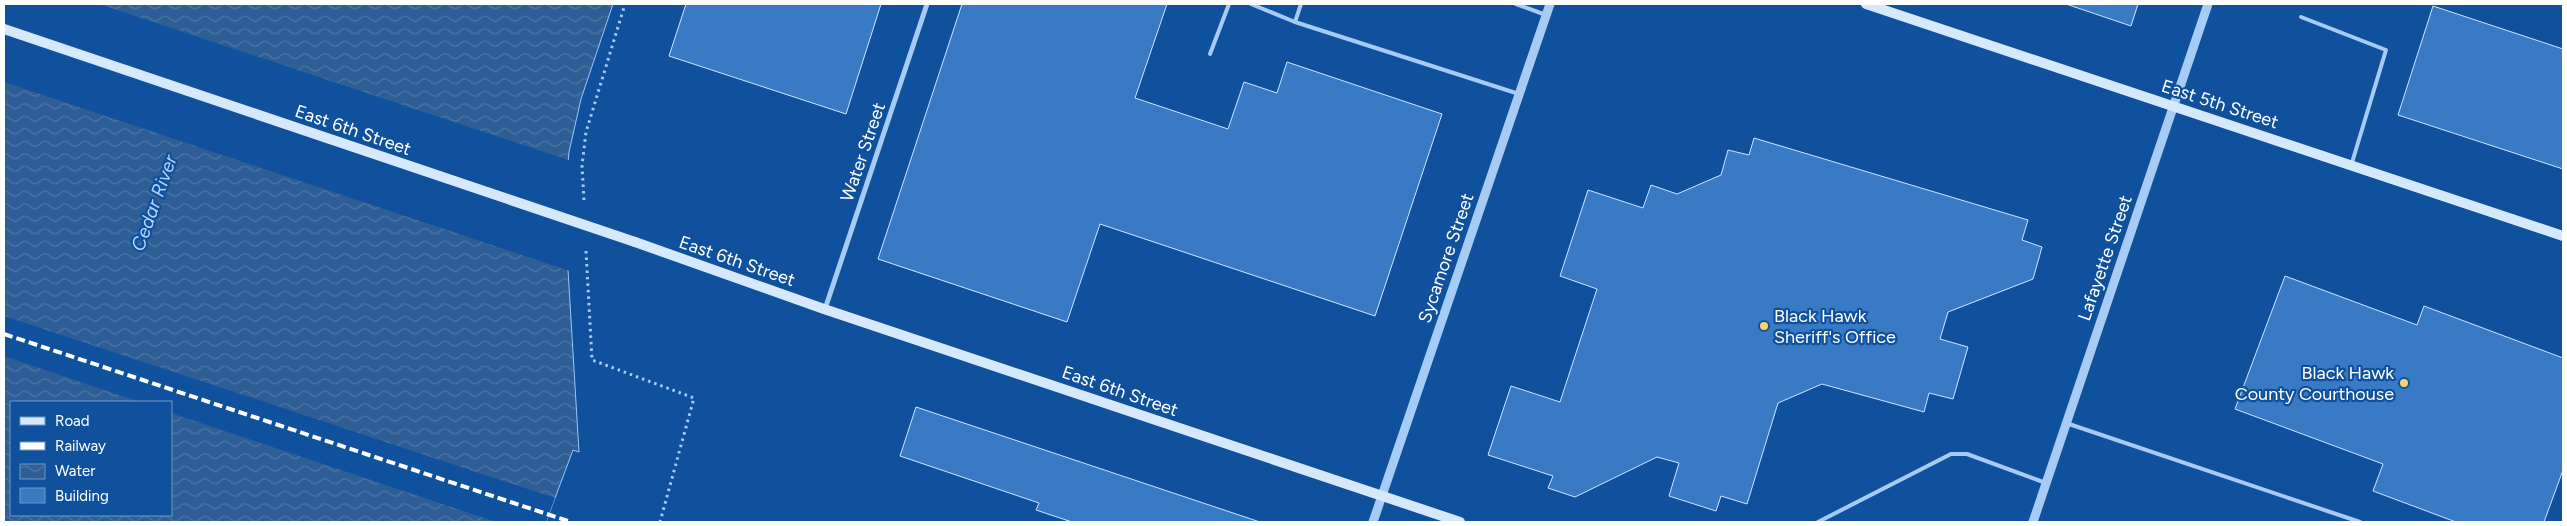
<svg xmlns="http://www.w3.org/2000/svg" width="2567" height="526" viewBox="0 0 2567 526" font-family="Figtree,sans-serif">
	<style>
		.water { fill: url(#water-waves); stroke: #98c7f9; fill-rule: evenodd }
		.pier { fill: #10519e }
		.building { fill: #397ac5; stroke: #cfe5fe }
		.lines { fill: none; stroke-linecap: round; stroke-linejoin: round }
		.path { stroke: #a6cbf5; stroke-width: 3; stroke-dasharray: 2.5 4; stroke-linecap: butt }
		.service { stroke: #a6cbf5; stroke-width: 4 }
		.minor { stroke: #a6cbf5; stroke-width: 5 }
		.tertiary { stroke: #a6cbf5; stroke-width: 9 }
		.secondary { stroke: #d6e8fe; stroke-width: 10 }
		.rail { stroke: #fff; stroke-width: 4; stroke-dasharray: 9 4; stroke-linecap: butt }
		.secondary-bridge { stroke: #d6e8fe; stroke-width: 10 }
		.poi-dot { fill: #ffd16a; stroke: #10519e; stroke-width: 2 }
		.labels { text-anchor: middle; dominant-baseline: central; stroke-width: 4.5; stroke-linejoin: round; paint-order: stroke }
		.street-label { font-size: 18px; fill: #fff; stroke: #10519e }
		.poi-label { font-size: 18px; fill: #fff; stroke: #10519e; text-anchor: start }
		.water-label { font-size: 19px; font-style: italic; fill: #b3d5fb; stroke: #10519e }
	</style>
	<defs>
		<pattern id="water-waves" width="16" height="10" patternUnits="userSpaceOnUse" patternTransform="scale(1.25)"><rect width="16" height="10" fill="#2e5e96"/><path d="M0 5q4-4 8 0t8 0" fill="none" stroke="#4d76a6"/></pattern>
	</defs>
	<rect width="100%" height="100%" fill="#10519e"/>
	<path class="water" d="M4,4H613L581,99L569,152L566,184L568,270L579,452L573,450L546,522H4ZM11,402H171V515H11Z"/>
	<g class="pier">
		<path d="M4,4H99L571,161L569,184L570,271L4,82Z"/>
		<path d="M4,316L555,498L546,522H496L171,413V402H140L4,356Z"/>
	</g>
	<g class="building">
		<path d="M686,4H881L846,114L669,56Z"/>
		<path d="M962,4H1167L1135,98L1228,129L1244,82L1277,93L1287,62L1442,114L1375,316L1100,224L1067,322L878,259Z"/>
		<path d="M2066,4H2138L2131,26Z"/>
		<path d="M2433,6L2563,49V169L2398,115Z"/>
		<path d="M1754,138L2028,220L2022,240L2042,247L2033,279L1948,312L1940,339L1968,347L1953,399L1929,393L1924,412L1822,384L1778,403L1747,504L1721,496L1716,511L1669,496L1679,463L1657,457L1575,497L1548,488L1553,476L1488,455L1511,386L1560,402L1597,289L1560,276L1588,190L1643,208L1651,185L1677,194L1721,175L1728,150L1749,155Z"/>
		<path d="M2285,276L2417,325L2424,306L2563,358V470L2544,522H2456L2373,491L2383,464L2235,409Z"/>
		<path d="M916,407L1260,522H1072L1036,510L1039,503L900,456Z"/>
	</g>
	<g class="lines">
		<g class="path">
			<path d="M584,200L582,166L586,132L625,4"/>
			<path d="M586,251L592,360L694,398L660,522"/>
		</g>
		<g class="service">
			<path d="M1251,4L1295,22"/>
			<path d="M1301,4L1295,22L1519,94"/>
			<path d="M1516,4L1546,15"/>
			<path d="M2301,17L2386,50L2351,166"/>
			<path d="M1210,54L1229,4"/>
			<path d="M2066,423L2360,522"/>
			<path d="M1818,522L1951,454H1967L2046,483"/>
		</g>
		<path class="minor" d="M825,309L927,4"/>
		<g class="tertiary">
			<path d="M1373,522L1550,4"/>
			<path d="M2033,522L2208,4"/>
		</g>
		<g class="secondary">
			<path d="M1866,4L2563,236"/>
			<path d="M635,242L824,309L1460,522"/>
		</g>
		<path class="rail" d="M4,334L571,522"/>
		<path class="secondary-bridge" d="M4,29L635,242"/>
	</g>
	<g class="poi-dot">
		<circle cx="1764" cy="326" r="5"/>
		<circle cx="2404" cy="383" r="5"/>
	</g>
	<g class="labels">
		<g class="street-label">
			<text transform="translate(2220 104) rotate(18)">East 5th Street</text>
			<text transform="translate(353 130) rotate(19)">East 6th Street</text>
			<text transform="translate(863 152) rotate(-71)">Water Street</text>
			<text transform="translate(1446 258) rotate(-71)">Sycamore Street</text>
			<text transform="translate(2105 258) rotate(-71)">Lafayette Street</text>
			<text transform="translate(737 261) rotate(19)">East 6th Street</text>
			<text transform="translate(1120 391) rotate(19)">East 6th Street</text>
		</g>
		<g class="poi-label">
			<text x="1774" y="316">Black Hawk<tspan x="1774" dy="21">Sheriff's Office</tspan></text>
			<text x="2394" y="373" text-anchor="end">Black Hawk<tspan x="2394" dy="21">County Courthouse</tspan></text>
		</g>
		<g class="water-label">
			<text transform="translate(154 203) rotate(-70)">Cedar River</text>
		</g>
	</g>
	<rect width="2567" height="526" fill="none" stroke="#ffffff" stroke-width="10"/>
	<rect x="10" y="401" width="162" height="115" fill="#10519e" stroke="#7097c5"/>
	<rect x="20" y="417" width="25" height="8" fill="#d6e8fe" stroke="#7097c5"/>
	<text x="55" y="426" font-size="15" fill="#ffffff">Road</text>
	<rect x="20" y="442" width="25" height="8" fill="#ffffff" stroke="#7097c5"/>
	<text x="55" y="451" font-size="15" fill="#ffffff">Railway</text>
	<rect x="20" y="464" width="25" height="15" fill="url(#water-waves)" stroke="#7097c5"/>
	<text x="55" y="476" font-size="15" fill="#ffffff">Water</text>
	<rect x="20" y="488" width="25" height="15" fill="#397ac5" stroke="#7097c5"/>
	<text x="55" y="501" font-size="15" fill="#ffffff">Building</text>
</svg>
